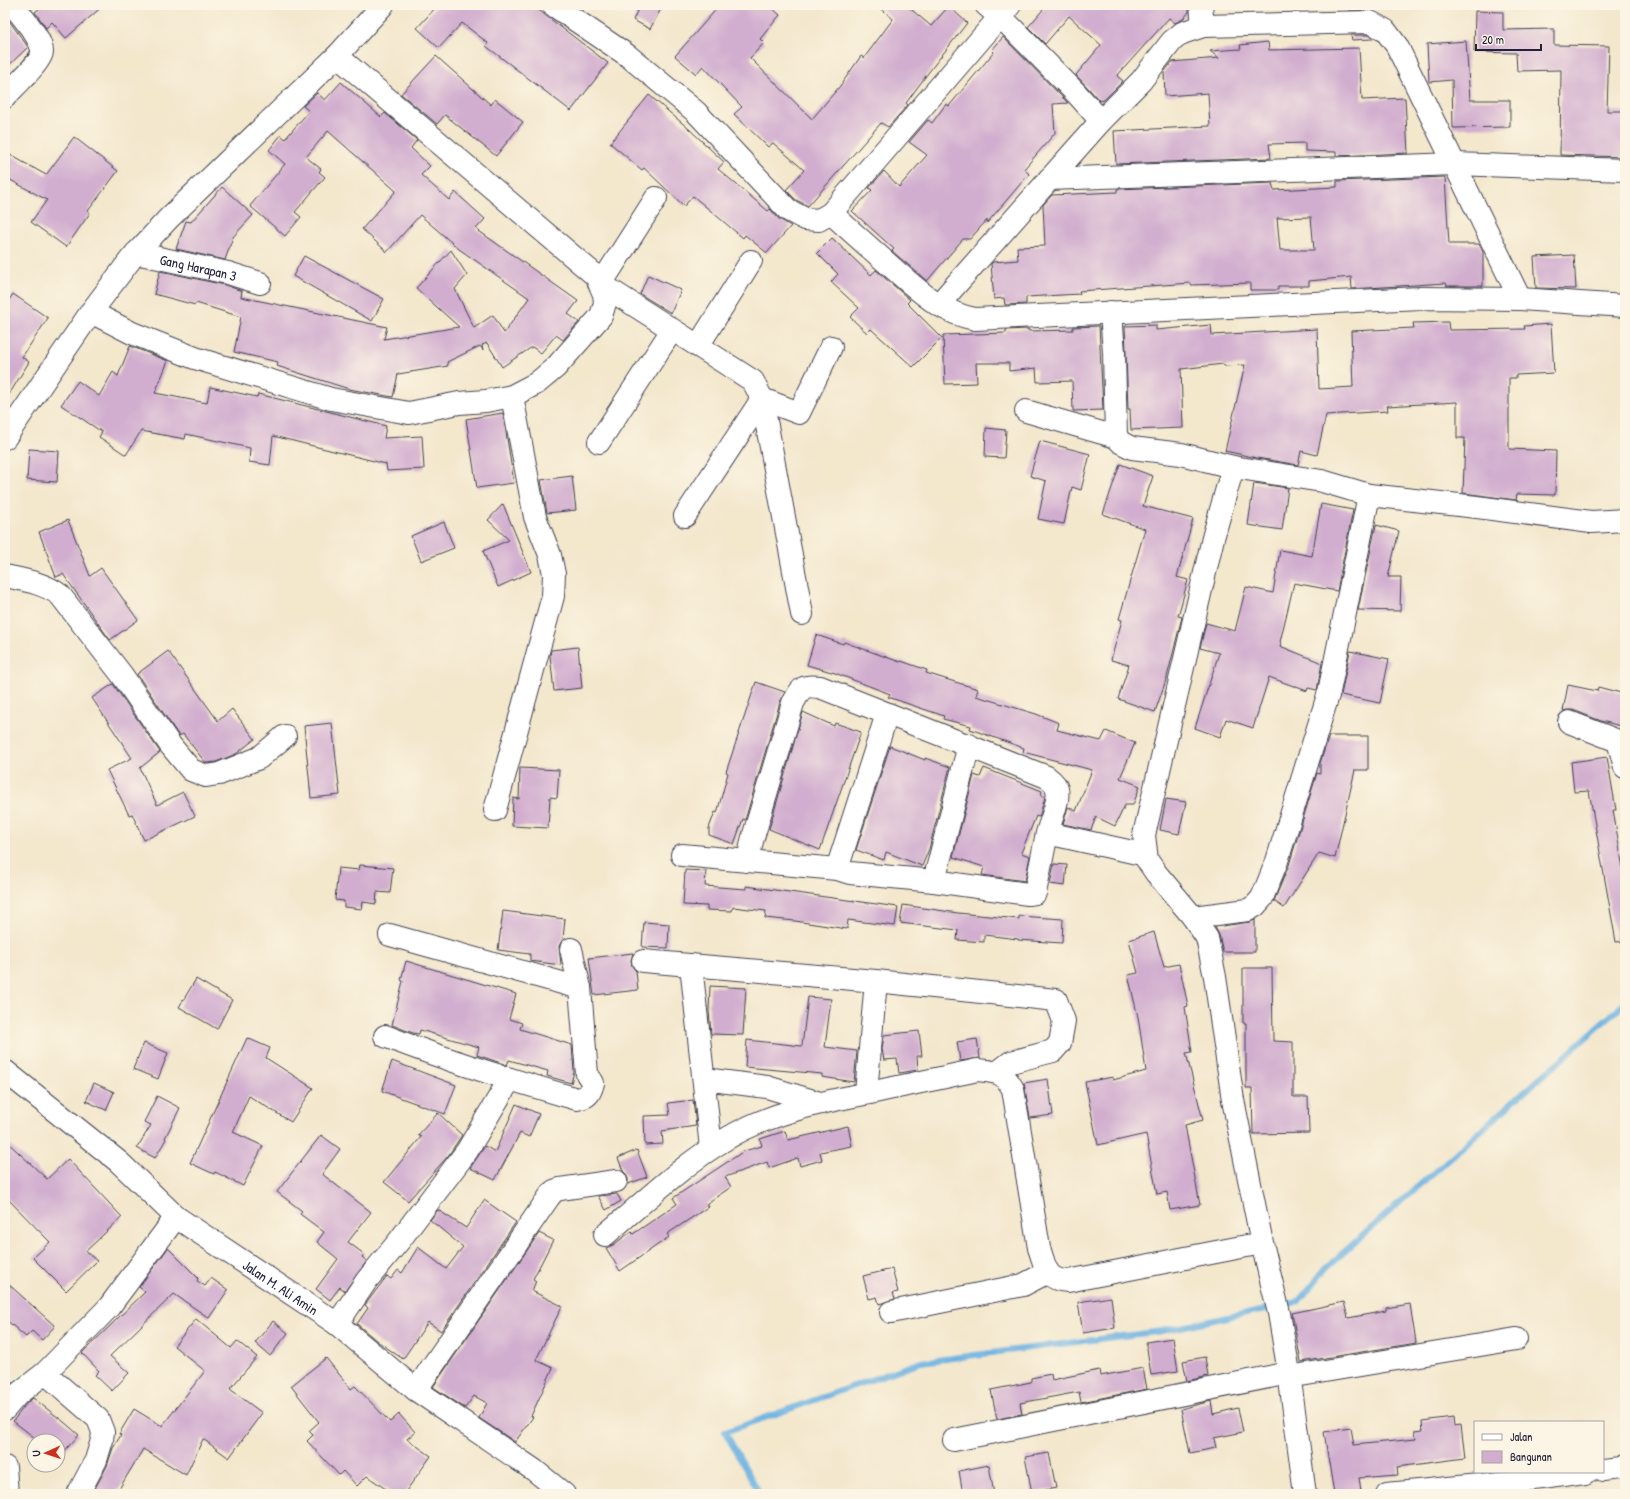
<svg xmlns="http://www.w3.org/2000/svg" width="1630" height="1499" viewBox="0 0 1630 1499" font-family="'Patrick Hand',sans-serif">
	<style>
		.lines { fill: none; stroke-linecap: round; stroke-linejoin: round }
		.stream { stroke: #6ab1e1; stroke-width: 6 }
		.building { fill: #d1aecf; fill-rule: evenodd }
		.minor-casing { stroke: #414051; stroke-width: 24 }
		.minor { stroke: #fff; stroke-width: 22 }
		.labels { text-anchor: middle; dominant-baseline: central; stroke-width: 3; stroke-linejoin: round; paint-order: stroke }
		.street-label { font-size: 14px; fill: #22223b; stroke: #fcf5e5 }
	</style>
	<rect width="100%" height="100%" fill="#fcf5e5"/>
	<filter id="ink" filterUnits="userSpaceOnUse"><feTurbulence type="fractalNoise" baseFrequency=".025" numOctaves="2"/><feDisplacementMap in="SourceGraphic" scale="8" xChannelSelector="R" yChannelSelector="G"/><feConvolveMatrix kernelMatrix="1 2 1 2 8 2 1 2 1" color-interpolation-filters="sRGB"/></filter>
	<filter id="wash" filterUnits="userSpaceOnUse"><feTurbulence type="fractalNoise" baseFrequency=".012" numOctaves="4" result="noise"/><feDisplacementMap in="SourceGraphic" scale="16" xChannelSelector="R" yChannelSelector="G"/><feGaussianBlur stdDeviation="0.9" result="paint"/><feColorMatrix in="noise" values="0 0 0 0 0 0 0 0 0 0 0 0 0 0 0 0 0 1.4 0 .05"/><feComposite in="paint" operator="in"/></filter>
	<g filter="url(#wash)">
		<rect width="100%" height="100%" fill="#f3e7cc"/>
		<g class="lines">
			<path class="stream" d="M760,1494L725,1432L921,1362L1162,1331L1298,1302L1326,1268L1625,1003"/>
		</g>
		<g id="blocks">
			<g class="building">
				<path d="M37,5H104L66,38L52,22L46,28L35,12L40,8Z"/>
				<path d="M438,5H532L608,63L571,111L486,46L488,43L462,23L439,48L417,28Z"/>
				<path d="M640,5H663L650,29L633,20Z"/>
				<path d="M720,5H769L780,15L760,39L764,43L750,58L812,119L840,86L861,56L864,58L893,19L877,5H906L931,26L949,6L967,23L928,73L906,103L908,105L888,127L881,123L808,206L796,200L786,190L804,170L773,143L768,147L734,114L742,107L703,66L696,74L675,56Z"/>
				<path d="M1047,5H1189V12L1183,19L1175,23L1169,18L1117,76L1123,81L1104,100L1100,101L1076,75L1101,45L1069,16L1045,44L1028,27Z"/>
				<path d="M1349,5H1369L1370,10H1349Z"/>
				<path d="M1475,11L1503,12V30L1554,29V45L1609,46L1607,111H1625V157L1560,155L1561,70L1517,71L1516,53L1474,52Z"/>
				<path d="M5,15L28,47L5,69Z"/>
				<path d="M1351,35H1367L1372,37V39L1352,40Z"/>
				<path d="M1003,37L1068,103L1053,104L1055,133L1024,169L1029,174L987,223V220L970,239H963L927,281L892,251L894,249L852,211L872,190L869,188L884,171L899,187L927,155L909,142L928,120L932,123L946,104L949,106L994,52L992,50Z"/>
				<path d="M1466,41L1470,100H1510V127L1453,128L1452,80L1429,82L1427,44Z"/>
				<path d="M1268,42L1269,50L1359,48L1362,100L1405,98L1408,153L1336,156V152L1305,151V143L1269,144L1271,158L1116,164L1114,131L1210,126L1208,93L1165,96L1164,72L1172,62L1219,58L1210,51L1241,49L1240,45Z"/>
				<path d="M436,56L491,105L495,99L523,122L496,156L445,115L437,124L401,94Z"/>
				<path d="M341,82L381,117L385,113L417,140L411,148L430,166L421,175L449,200L455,192L485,219L476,229L578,301L568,314L579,322L563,340L556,335L541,353L532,347L502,367L487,343L482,345L483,350L480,346L447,362L448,366L398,374L393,397L349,389L277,366L278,362L234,352L241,317L196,303L195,305L154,294L160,271L225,285L242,291L241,297L387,327L384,339L459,327L416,288L451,250L467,275L455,289L474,328L493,315L504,333L529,298L459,249L420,215L387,252L362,229L396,191L328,131L306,157L321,169L319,172L325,177L295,212L301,217L285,236L250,206L285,164L269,150L281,135L285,139L309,111L303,106L317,93L325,100Z"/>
				<path d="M649,95L688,128L724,162L718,169L768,211L770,209L779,219L791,226L767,253L745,235L743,238L693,196L684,206L644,168L642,170L610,143Z"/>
				<path d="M74,137L118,171L88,211L90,213L66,247L31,222L47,200L5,177V152L46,175Z"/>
				<path d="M1445,177L1449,244H1479L1483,252V286H1447L1446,283L1352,289L1351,277L1309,281V286H1278V290H1250V283L1191,285V283L1079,291L1080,294L1026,297V304L1005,305L1004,298L994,299L991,264L993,262L1018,260L1017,247L1045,246L1043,205L1052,195L1117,192V189L1272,183L1274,190L1337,187V181ZM1311,217L1314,250H1280L1277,218Z"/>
				<path d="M222,187L253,215L233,237L225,260L176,249L186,221L191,222Z"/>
				<path d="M832,238L871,275L876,270L910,300L907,303L942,338L913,367L871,329L867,333L850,317L859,308L831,282L838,274L817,253Z"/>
				<path d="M1574,255L1576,289L1536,288L1534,257Z"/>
				<path d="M304,256L384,299L372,321L293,276Z"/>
				<path d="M648,275L681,290L671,313L640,294Z"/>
				<path d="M13,294L48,318L22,357L29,362L5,401V306Z"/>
				<path d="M1448,322L1449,330L1525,329L1524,326L1551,324L1554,373L1516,375V378H1509V449L1556,451L1555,495L1517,494L1516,500L1463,493L1465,438H1457V402L1387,406L1388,411L1326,415L1317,455L1301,451L1298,465L1257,458L1225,451L1245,365L1224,366L1223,364L1181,369L1183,428L1131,430L1130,409H1128L1125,326L1156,325V330L1211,325L1212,335L1317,329L1319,389L1353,387L1351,331L1414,328L1413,323Z"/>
				<path d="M1099,326L1103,410L1073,411L1072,381L1037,382L1036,368L1009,371V363H976L977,383L945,384L943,335L1006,333V330L1028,329L1029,331L1073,330V327Z"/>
				<path d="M130,346L168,361L155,393L207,403L210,387L257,397L258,394L386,426L384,438L422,436L424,469L387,471L386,464L273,436L270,465L249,462L250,448L186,434L185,439L141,431L126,455L99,437L102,432L61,405L78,381L99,396L113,372L118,376Z"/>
				<path d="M503,413L514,483L477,488L466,419Z"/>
				<path d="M986,428L1006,430L1004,458L985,457Z"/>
				<path d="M1040,441L1090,454L1081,490L1072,487L1064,524L1038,519L1046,481L1030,476Z"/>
				<path d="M29,449L59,451L57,482L27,480Z"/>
				<path d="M1120,464L1153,476L1143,506L1193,519L1177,577L1188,580L1178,616L1182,617L1167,677L1155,712L1118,699L1129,665L1111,660L1122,620L1119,619L1145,529L1103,514Z"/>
				<path d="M572,476L576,510L547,513L541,480Z"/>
				<path d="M1254,483L1288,488L1282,530L1248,525Z"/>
				<path d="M503,504L531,572L498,587L483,551L509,540L488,520Z"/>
				<path d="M1321,504L1353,510L1337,591L1294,583L1280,642L1281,643L1280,646L1322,663L1317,690L1308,688L1307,691L1269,677L1253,728L1226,719L1220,737L1195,728L1219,653L1200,648L1206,623L1235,631L1246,587L1273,593L1280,550L1312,556Z"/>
				<path d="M68,520L90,576L101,568L138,620L110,640L63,574L56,577L39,532Z"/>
				<path d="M444,522L454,548L421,561L411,536Z"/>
				<path d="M1376,525L1399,531L1388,577H1401L1400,611L1358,610Z"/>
				<path d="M816,635L843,644L844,642L900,662L901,661L927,670L926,673L978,689L976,696L1036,714L1059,723L1057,730L1101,741L1106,731L1135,743L1120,778L1140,786L1133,805H1125L1115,826L1096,817L1091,830L1063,824L1068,807L1076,811L1092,770L1023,752L1024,748L970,729L971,726L943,719L944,716L888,697L890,694L835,673L807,665Z"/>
				<path d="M578,647L582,688L554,691L550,655L551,650Z"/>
				<path d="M168,651L218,721L232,709L255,739L236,754L216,762L207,763L205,762L183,734L179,736L137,674Z"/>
				<path d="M1350,651L1389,659L1380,703L1341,695Z"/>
				<path d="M756,682L785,692L781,699L745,820L743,819L734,844L709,835V828L715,812L717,813L728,773L726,772Z"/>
				<path d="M113,684L160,752L140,768L157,805L183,792L195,816L144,840L132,814L129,815L107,770L132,758L92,698Z"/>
				<path d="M1568,685L1597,691L1598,687L1625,694V727L1601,721L1573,710H1567L1563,711Z"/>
				<path d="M803,712L834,726L835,723L861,732L820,850L769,829Z"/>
				<path d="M332,723L340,795L311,798L304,726Z"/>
				<path d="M1329,736H1368V770H1355L1335,858L1319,853L1284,908L1274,901L1289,865L1317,773L1320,774V763Z"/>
				<path d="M890,746L925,760V758L950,767L929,849L922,866L886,852L884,860L856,850Z"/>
				<path d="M1607,757L1616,810H1613L1625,880V941L1616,942L1589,791L1574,792L1571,762Z"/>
				<path d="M520,768L559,770L557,798L550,797L548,828L512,826L513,798L519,799Z"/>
				<path d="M984,768L1042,791L1041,795L1045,797L1039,817L1036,816L1021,853L1030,856L1025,881L982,875L984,867L953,857L974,775L980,777Z"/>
				<path d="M1166,799L1186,802L1179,834L1160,830Z"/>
				<path d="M1054,864L1067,865L1065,886L1050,884Z"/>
				<path d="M360,865L393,868L390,893L377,892L376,904L363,902L362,909L344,907V901L335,900L338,868L359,870Z"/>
				<path d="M685,870L706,871L705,886L746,889V886L898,907L895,926L848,920L847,929L795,921L765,918L766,911L733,907L732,911L707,910V906L683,905Z"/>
				<path d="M903,905L958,913L1019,919V916L1063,919L1062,943L1018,940V939L984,935V942L957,940L958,930L900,923Z"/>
				<path d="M503,911L565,919L563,939L559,946L561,965L530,961V954L498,950Z"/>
				<path d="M1255,920V952H1223L1219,935L1215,927L1250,922Z"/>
				<path d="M644,922L669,924L668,948L642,947Z"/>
				<path d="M1154,932L1164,967L1179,964L1188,1006L1185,1007L1192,1052L1186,1053L1203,1120L1185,1125L1200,1205L1170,1210L1167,1192L1157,1194L1146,1134L1098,1145L1085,1082L1113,1077V1080L1146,1071L1138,1017L1128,975L1138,973L1129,940Z"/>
				<path d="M633,953L631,960L632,966L636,971L638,990L594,995L589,958Z"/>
				<path d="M406,961L516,994L509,1019L522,1023L520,1029L572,1045L574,1072L571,1083L547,1076L548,1071L509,1060L507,1065L477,1055L479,1047L420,1030L419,1034L413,1033L392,1025L403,981L401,980Z"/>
				<path d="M1243,968H1272L1273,1041L1293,1042V1097H1308L1309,1133L1253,1134L1252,1088H1246V1023H1243Z"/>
				<path d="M196,979L232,1000L217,1029L179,1007Z"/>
				<path d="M710,986L746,988L743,1035L711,1034L709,1011Z"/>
				<path d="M808,997L831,999L825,1047L857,1051L854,1082L822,1077V1074L745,1067L747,1040L802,1046Z"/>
				<path d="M919,1031L922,1056H917L918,1070L899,1073L897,1059L884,1060L882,1049L884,1035Z"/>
				<path d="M247,1038L270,1048L266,1058L313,1088L291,1122L249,1096L233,1132L263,1146L243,1186L215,1172L214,1174L190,1163Z"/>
				<path d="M977,1039L980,1058L960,1061L957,1042Z"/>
				<path d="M144,1043L168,1053L158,1079L133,1069Z"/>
				<path d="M392,1061L456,1085L445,1114L382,1091Z"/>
				<path d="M1048,1079L1053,1115L1030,1118L1024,1083Z"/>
				<path d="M94,1083L114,1092L106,1110L86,1101Z"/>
				<path d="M157,1096L180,1108L165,1138L166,1139L155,1158L137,1148L151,1125L144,1122Z"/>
				<path d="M693,1100L696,1126L662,1131L663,1144L645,1145L644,1116L670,1115L668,1103Z"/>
				<path d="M516,1104L539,1114L529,1137L520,1133L495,1180L470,1168L485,1146L495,1152Z"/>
				<path d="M438,1113L462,1135L448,1156L408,1201L384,1182L421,1137L418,1135Z"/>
				<path d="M848,1126L852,1146L820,1152L822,1160L800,1166L798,1158L769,1168L767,1162L725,1177L731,1187L706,1204L708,1207L667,1234L669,1237L620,1271L606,1248L613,1245L632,1231L633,1234L677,1204L673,1198L744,1151L762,1146L760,1139L785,1131L788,1140Z"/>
				<path d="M321,1135L340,1149L322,1174L371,1212L348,1242L364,1254L362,1257L367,1261L345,1291L340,1287L330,1300L316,1289L338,1259L317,1242L324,1232L300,1214L302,1211L277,1192Z"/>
				<path d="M5,1140L47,1179L68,1159L122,1217L86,1251L97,1261L66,1291L33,1258L50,1242L5,1196Z"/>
				<path d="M637,1150L647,1177L628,1184V1179L626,1174L623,1171L618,1158Z"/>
				<path d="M617,1194L621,1201L606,1210L598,1196Z"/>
				<path d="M484,1200L516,1222L441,1331L428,1322L403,1359L377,1341L357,1324L368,1308L365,1305L387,1276L391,1279L398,1270L402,1273L418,1247L446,1269L463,1247L430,1220L438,1210L466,1228Z"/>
				<path d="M539,1233L553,1240L533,1279L536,1281L532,1291L562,1306L536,1360L553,1368L531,1416L533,1417L515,1442L479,1418L487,1403L474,1396L465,1408L433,1387Z"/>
				<path d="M168,1248L198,1278L197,1281L205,1286L211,1278L228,1290L209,1318L174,1294L110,1356L129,1373L112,1391L95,1375L99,1371L82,1353L145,1292L139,1287Z"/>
				<path d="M892,1269L898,1292L893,1293L895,1299L879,1304L877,1297L869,1299L863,1276Z"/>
				<path d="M5,1281L55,1326L42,1340L32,1331L26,1337L5,1319Z"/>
				<path d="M1111,1297L1115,1328L1083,1333L1078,1302Z"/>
				<path d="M1344,1302L1348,1318L1386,1311V1308L1410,1304L1416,1343L1301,1362L1292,1313Z"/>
				<path d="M196,1319L231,1348L237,1341L257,1357L230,1389L262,1413L229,1458L203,1439L186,1475L143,1449L116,1494H92L107,1466L113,1448L121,1435L119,1434L134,1409L162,1426L205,1371L174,1346Z"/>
				<path d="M273,1321L288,1333L270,1356L255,1343Z"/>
				<path d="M1173,1338L1178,1371L1151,1375L1146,1342Z"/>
				<path d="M1205,1357L1208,1376L1187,1381L1183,1361Z"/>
				<path d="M326,1358L351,1389L355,1386L390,1422L399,1414L415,1432L407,1439L431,1456L404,1494H393L367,1476L357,1486L343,1471L339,1475L307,1441L313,1435L309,1431L319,1422L291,1386Z"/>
				<path d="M1143,1368L1147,1389L1081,1402L1079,1392L1020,1403L1022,1414L997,1419L991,1390L1031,1382V1378L1051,1374L1052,1380L1099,1370L1100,1376Z"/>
				<path d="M33,1398L64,1422L79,1435L58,1458V1441H39L13,1421L27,1403Z"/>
				<path d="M1211,1401L1213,1414L1238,1408L1243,1432L1214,1438L1216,1448L1190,1453L1181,1409Z"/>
				<path d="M1453,1417L1454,1426L1461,1425L1465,1458L1397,1467L1398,1475L1359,1478L1361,1492L1334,1494L1324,1432L1351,1428L1354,1445L1416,1439L1415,1432L1423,1431L1422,1421Z"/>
				<path d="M1049,1453L1056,1488L1032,1493L1025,1457Z"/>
				<path d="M989,1465L994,1494H963L959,1471Z"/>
			</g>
		</g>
	</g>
	<g filter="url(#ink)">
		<use href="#blocks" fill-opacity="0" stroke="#414051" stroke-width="1"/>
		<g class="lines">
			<defs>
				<g id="minor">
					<path d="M553,5L627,55L696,112L788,210L805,219L819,220L831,213C852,232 873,251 895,270C919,291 942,313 975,319L1421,298L1520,299L1625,306"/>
					<path d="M986,5L1009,25L1077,94L1101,121L1141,81L1172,41L1182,33L1203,26L1370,22L1385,30L1397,46L1520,299"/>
					<path d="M1201,5L1203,26"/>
					<path d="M5,97C12,89 42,61 42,52C42,38 21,16 13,5"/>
					<path d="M1049,179L1455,164L1625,170"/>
					<path d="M656,198L601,284L753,381L762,399L802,614"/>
					<path d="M831,213L1010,5"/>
					<path id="s1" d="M136,253L228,273L260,283"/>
					<path d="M938,305L1101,121"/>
					<path d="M91,312L132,333L195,358L331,399L409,413L459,403L486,401L512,396L537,383L556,367L601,316L605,303L604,294L596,276L337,56"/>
					<path d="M1111,312L1114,353L1116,437L1122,443L1132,448L1181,454L1233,467L1322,481L1369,495L1477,507L1591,522L1625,520"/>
					<path d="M698,346L751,261"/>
					<path d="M1026,411L1116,437"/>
					<path d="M5,438L91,312L131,259L169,218L337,56L383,5"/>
					<path d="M599,442L672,330"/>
					<path d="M1233,467L1213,538L1144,835L1147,860L1156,873L1193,917L1207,938L1215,977L1233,1100L1262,1243L1279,1313L1289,1373L1305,1494"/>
					<path d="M685,516L762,399L799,413L831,347"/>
					<path d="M5,576C24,580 44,583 60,595L122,675L171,746L191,770L206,776L219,774L259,758L285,736"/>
					<path d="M1569,722L1618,741"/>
					<path d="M1625,743L1618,741L1625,767"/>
					<path d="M495,810L553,596L554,574L550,555L535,517L512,396"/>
					<path d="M1047,833L1035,893L1028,894L934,881L850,873L837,869L748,861L752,841L793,703C802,688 801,685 820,687L1047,777C1051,780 1056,784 1057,789C1060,800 1050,822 1047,833L1146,855"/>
					<path d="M682,855L748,861"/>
					<path d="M837,869L887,714"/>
					<path d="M934,881L969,745"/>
					<path d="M1193,917L1248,910L1255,906L1262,898L1277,861L1329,692L1369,495"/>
					<path d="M390,935L580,988"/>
					<path d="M643,961L876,981L1056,1000L1064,1021L1060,1043L1053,1051L1011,1062L998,1072"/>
					<path d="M691,965L711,1148"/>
					<path d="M385,1036C448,1061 512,1080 577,1099C588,1097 590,1094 593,1083L587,1074L580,988L571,949"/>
					<path id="s2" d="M5,1071L119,1162L176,1217L337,1324L416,1390L534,1470L564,1494"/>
					<path d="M704,1079L767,1087L820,1103"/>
					<path d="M866,1093L876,981"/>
					<path d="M605,1235C644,1202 682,1165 726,1139C769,1113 821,1102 870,1093C906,1085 942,1078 977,1070C996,1072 1003,1071 1013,1089L1039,1248C1046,1267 1045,1280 1068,1281L1262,1243"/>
					<path d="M891,1312L1023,1285L1048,1272"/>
					<path d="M337,1324L367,1280L399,1241L467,1151L510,1079"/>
					<path d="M45,1373L98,1419L103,1432L102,1440L96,1460L78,1494"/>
					<path d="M1289,1377L1516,1339"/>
					<path d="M416,1390L549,1197L554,1191L560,1189L616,1181"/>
					<path d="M5,1409L18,1394L45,1373L109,1307L176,1217"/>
					<path d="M954,1440L1289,1373"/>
					<path d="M5,1467L7,1494"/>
					<path d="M1603,1470L1625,1467"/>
					<path d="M1387,1494L1510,1482L1587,1472"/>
				</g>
			</defs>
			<use href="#minor" class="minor-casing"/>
			<use href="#minor" class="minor"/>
		</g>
	</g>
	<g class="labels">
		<g class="street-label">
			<text stroke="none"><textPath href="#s1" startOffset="64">Gang Harapan 3</textPath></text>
			<text stroke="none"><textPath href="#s2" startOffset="351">Jalan M. Ali Amin</textPath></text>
		</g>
	</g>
	<rect width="1630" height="1499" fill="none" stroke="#fcf5e5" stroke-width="20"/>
	<rect x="1474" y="1421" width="130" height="52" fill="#fcf5e5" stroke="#a5a1a1"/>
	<rect x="1482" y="1434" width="20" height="6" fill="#ffffff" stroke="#a5a1a1"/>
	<text x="1510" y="1441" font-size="12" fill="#22223b">Jalan</text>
	<rect x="1482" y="1451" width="20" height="12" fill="#d1aecf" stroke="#a5a1a1"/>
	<text x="1510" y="1461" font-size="12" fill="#22223b">Bangunan</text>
	<g transform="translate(46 1453) rotate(267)"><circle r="19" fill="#fcf5e5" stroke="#a5a1a1"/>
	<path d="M0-3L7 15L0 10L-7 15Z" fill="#c8321e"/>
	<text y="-6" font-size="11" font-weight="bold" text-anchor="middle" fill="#22223b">U</text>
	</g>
	<path d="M1476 44v6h65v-6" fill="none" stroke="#22223b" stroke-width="2"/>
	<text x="1482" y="44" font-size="12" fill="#22223b" stroke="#fcf5e5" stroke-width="3" paint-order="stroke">20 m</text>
</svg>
